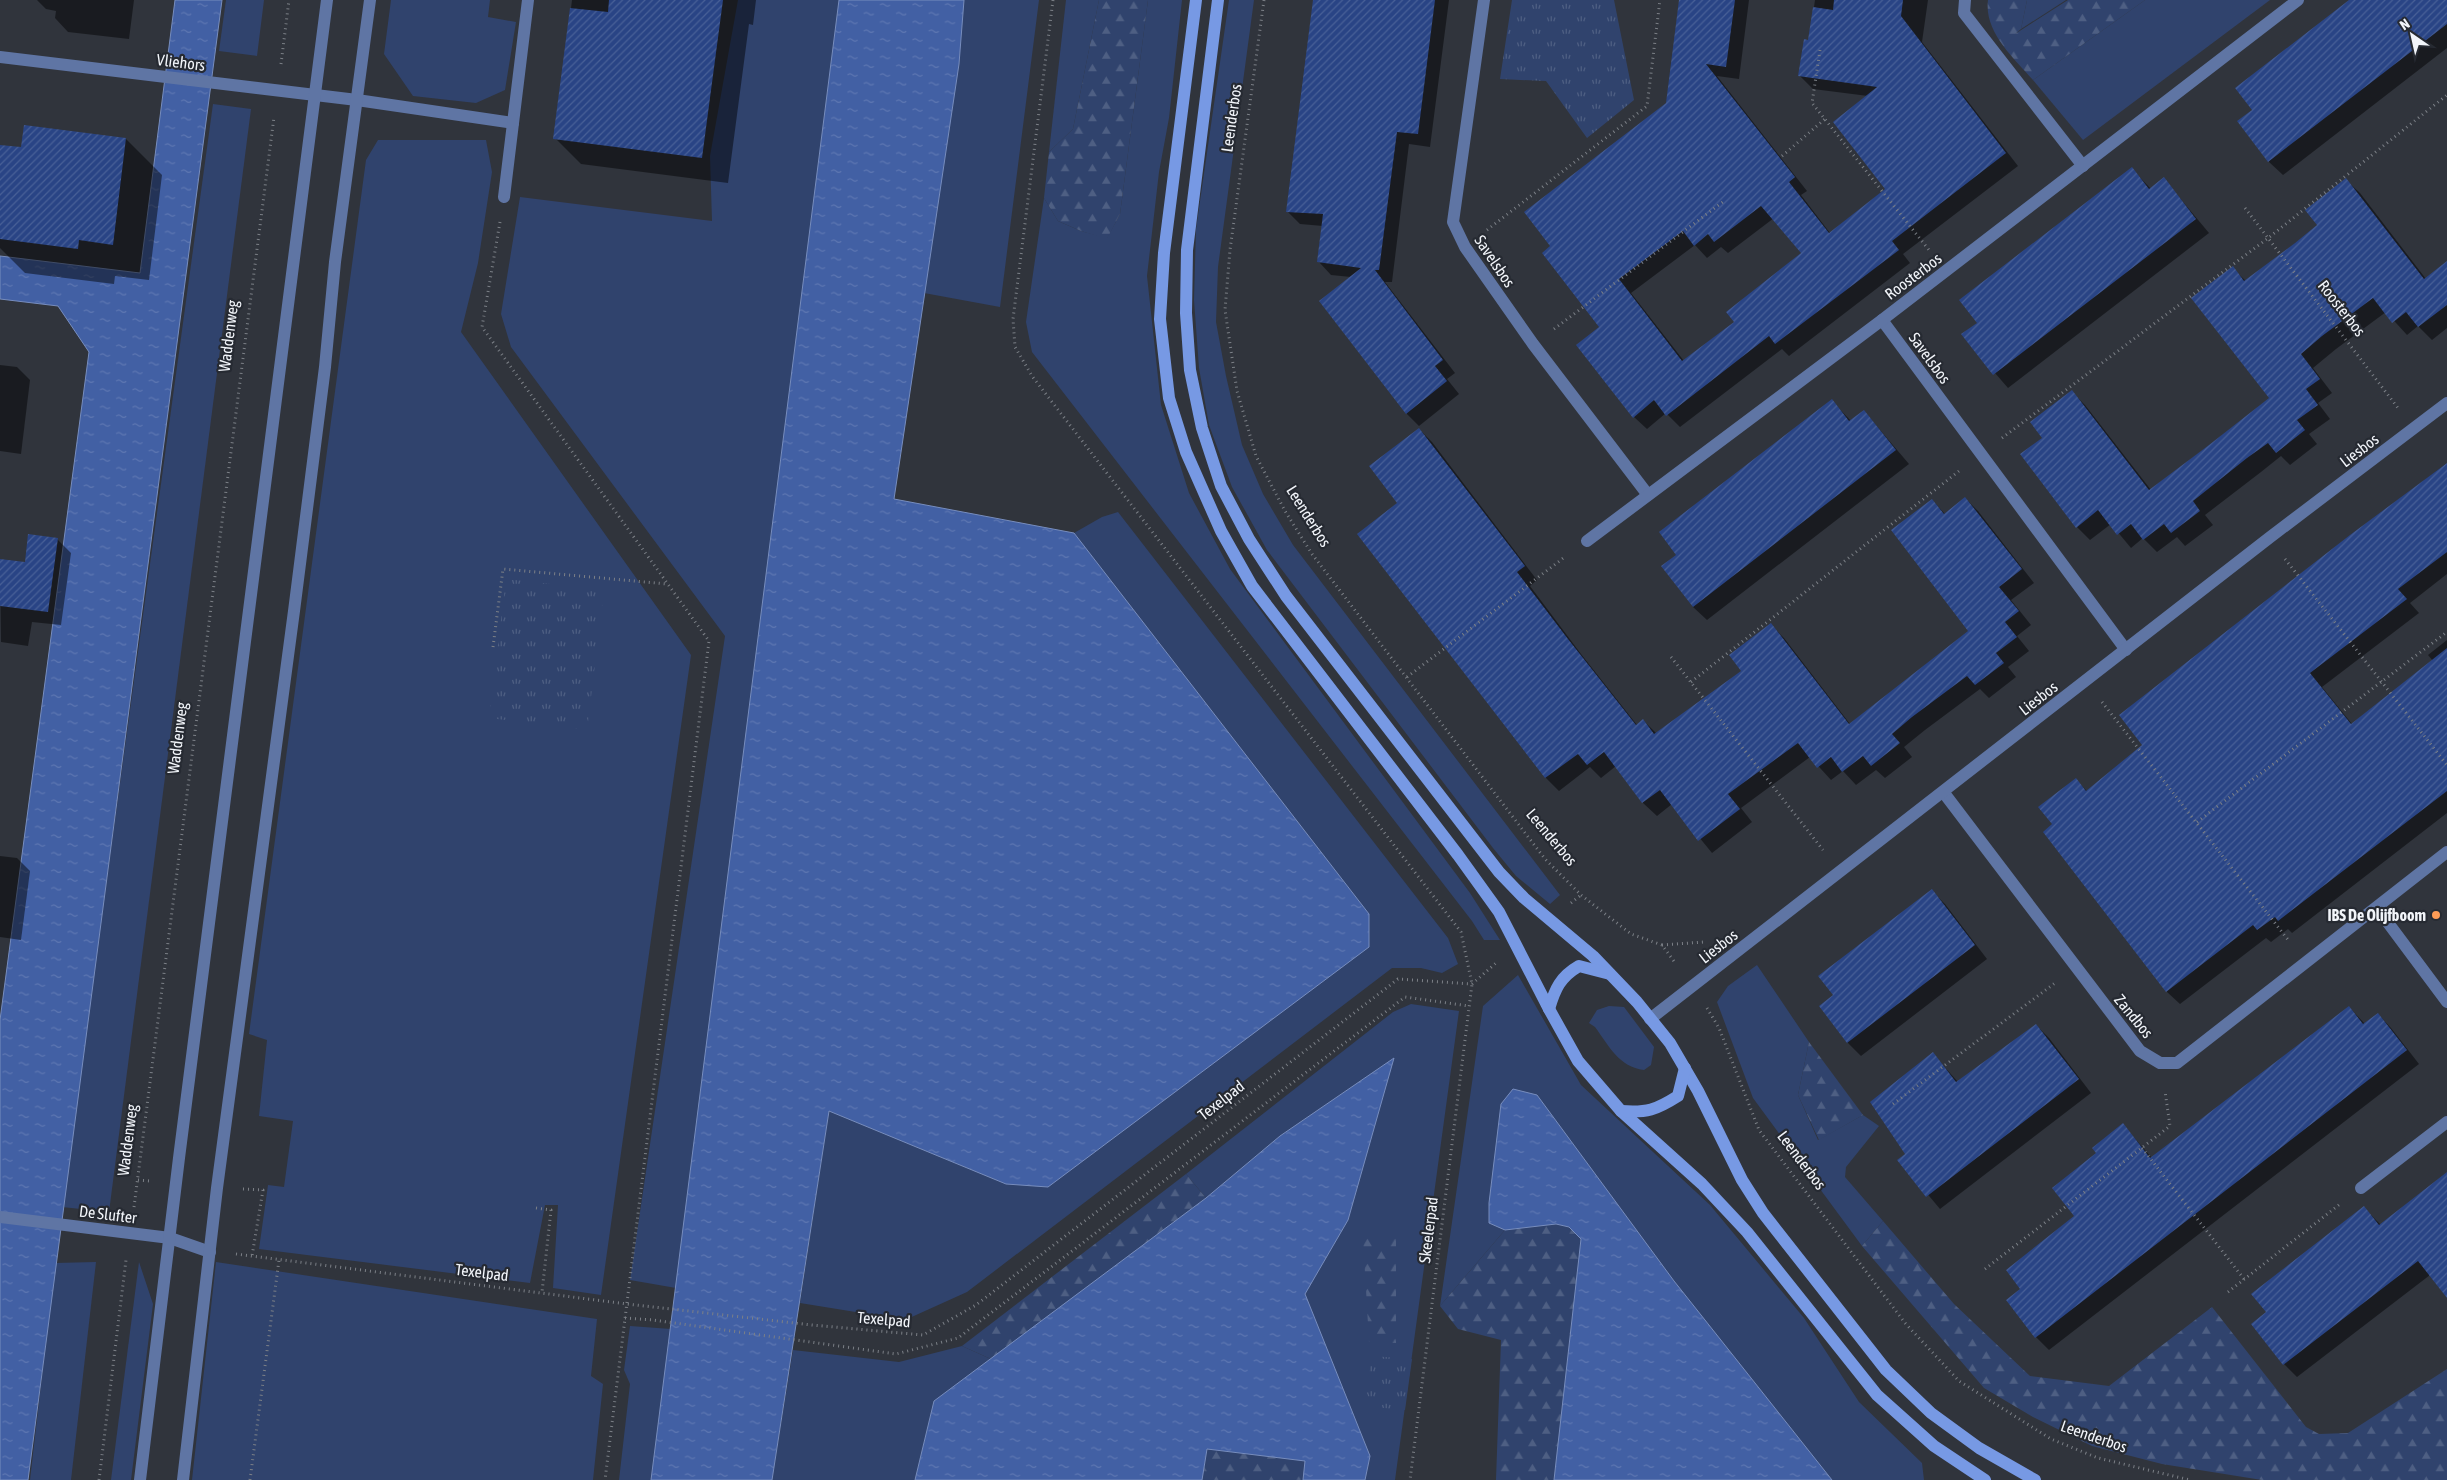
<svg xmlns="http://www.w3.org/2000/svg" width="2447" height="1480" viewBox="0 0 2447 1480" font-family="'Asap Condensed',sans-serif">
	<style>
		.grass { fill: #30436d }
		.forest { fill: url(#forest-firs) }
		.park { fill: url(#park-tufts) }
		.water { fill: url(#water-ripples); stroke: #778dbe }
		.shadow { fill: #0007; fill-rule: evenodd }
		.building { fill: url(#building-hatch); fill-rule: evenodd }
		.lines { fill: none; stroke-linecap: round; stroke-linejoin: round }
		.path { stroke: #7c8087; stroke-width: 3; stroke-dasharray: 1 4; stroke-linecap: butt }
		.service { stroke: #5f75a4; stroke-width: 12 }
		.minor { stroke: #5f75a4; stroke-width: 12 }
		.tertiary { stroke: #5f75a4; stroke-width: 12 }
		.secondary { stroke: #7799e4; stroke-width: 12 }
		.poi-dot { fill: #fd9c56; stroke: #262a32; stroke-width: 2 }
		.labels { text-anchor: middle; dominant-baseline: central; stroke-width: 4.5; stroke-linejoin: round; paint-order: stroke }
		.street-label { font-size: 16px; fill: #f2f5fa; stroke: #262a32 }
		.poi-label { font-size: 16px; font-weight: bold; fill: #f2f5fa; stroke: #262a32; text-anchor: end }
	</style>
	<defs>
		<pattern id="forest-firs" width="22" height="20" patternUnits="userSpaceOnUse" patternTransform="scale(1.25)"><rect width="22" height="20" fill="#30436d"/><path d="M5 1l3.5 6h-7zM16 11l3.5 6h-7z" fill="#4e5f83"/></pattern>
		<pattern id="park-tufts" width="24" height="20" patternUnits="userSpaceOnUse" patternTransform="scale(1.25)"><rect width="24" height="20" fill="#30436d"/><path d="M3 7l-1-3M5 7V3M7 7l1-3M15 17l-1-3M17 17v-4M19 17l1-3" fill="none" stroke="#4e5f83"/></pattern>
		<pattern id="water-ripples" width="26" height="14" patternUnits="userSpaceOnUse" patternTransform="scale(1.25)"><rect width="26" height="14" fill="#4260a4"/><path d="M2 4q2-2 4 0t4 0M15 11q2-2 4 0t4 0" fill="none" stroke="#5e77b2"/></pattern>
		<pattern id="building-hatch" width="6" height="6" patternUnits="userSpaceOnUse" patternTransform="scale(1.25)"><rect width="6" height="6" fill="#294485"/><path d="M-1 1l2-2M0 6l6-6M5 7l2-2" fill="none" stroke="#486097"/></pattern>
	</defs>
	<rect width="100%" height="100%" fill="#30343c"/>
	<g class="grass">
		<path d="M226,0H264L257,56L219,51Z"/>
		<path d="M391,0H490L488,17L516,22L505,90L476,103L413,96L384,54Z"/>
		<path d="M738,0H839L676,1288L630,1280L725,636L511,347L501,314L520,197L712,221L710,156Z"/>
		<path d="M964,0H1039L1000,307L924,293L959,64Z"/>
		<path d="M1066,0H1099L1073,129L1049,152Z"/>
		<path d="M1148,0H1182L1169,118L1159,172L1147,276L1161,405L1189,493L1230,569L1470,893L1500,940H1484L1472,921L1032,352L1026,322L1044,198L1058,221L1081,231L1107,238L1120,214Z"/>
		<path d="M1229,0H1254L1218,267L1216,322L1226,376L1242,445L1263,494L1293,545L1560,895L1550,904L1516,876L1493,848L1267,550L1232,487L1209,425L1199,368L1194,300L1196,229Z"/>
		<path d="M2027,0H2066L2021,29Z"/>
		<path d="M2145,0H2270L2083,140L2033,80Z"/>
		<path d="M213,104L251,109L109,1212L62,1207Z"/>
		<path d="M378,140H486L492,172L478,263L461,332L691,655L601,1295L553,1288L558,1205H545L530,1283L259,1249L268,1185L284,1187L293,1121L259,1116L267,1040L249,1034L366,160Z"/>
		<path d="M1118,512L1448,938L1458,964L1442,973L1421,968H1392L967,1292L905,1320L800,1303L829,1111L1006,1184L1369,947V914L1074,533L1102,517Z"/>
		<path d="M1757,965L1809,1042L1798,1095L1818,1140L1863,1115L1879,1126L1846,1167L1845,1177L1883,1221L1862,1246L1753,1098L1717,1002L1728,986Z"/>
		<path d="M1518,975L1581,1085L1710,1205L1804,1318L1859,1402L1922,1463L1924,1480H1832L1674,1281L1537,1095L1489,1203V1223L1505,1230L1440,1306L1483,1006Z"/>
		<path d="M1411,1004L1459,1011L1395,1480H1365L1370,1456L1304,1294L1348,1220L1393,1059L1280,1136L1206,1198L1186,1174L1393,1012Z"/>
		<path d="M1609,1006L1624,1007L1654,1047L1651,1065L1644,1070C1619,1067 1609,1046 1595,1027L1589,1023L1597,1010Z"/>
		<path d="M96,1262L71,1480H30L55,1263Z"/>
		<path d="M139,1262L153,1304L131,1480H111Z"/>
		<path d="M216,1262L597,1319L591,1376L603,1384L593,1480H192Z"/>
		<path d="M630,1326L671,1329L651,1480H619L630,1384L624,1370Z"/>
		<path d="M962,1346L991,1359L934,1401L915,1480H772L793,1350L899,1362Z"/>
	</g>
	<g class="forest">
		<path d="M1099,0H1148L1120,214L1107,239L1081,231L1058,221L1044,198L1049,152L1073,129Z"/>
		<path d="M1988,0H2027L2021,29L2015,34L2068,0H2145L2033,80C2013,57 1984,32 1988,0Z"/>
		<path d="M1809,1042L1863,1115L1819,1140L1798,1095Z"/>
		<path d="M1186,1174L1206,1198L991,1359L962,1346Z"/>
		<path d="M1883,1221L1954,1304L2030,1376L2109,1386L2212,1307L2306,1427L2319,1434L2348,1433L2447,1369V1480H2262L2162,1464L2092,1446L2033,1417L1984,1388L1862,1246Z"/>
		<path d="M1556,1224L1569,1227L1581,1239L1554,1480H1496L1501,1340L1458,1329L1440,1306L1505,1230Z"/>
		<path d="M1363,1238H1396V1343L1369,1342Z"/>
		<path d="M1207,1449L1306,1461L1303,1480H1202Z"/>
	</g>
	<g class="park">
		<path d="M1512,0H1614L1634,100L1587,138L1546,81L1500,79Z"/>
		<path d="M506,579L604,590L587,730L489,718Z"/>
		<path d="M1372,1356L1412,1359L1405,1410L1374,1407L1366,1392Z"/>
	</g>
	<g class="water">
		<path d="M175,0H222L28,1480H0V1020L89,352L58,306L0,299V256L140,273Z"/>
		<path d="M839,0H964L959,64L894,499L1074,533L1369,914V947L1048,1187L1006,1184L829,1111L772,1480H651Z"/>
		<path d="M1394,1058L1348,1220L1305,1294L1370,1456L1365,1480H1303L1305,1461L1207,1449L1202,1480H915L934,1401L1206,1198L1280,1136Z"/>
		<path d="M1513,1089L1537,1095L1674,1281L1832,1480H1554L1581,1239L1569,1227L1556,1224L1505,1230L1489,1223V1203L1501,1104Z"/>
	</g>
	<g class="shadow">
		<path d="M37,0H134L129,39L68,32L55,18L56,11L46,9Z"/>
		<path d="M572,0H756L753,25L749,24L728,183L581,164L555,138Z"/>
		<path d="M1314,0H1449L1430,147L1409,144L1392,282H1385L1455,373L1447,379L1459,394L1419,426L1406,413L1351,277L1331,275L1319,262L1323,226L1300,224L1287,211Z"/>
		<path d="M1680,0H1749L1739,79L1717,76L1807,191L1801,195L1830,233L1886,189L1868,96L1813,89L1800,76L1809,41L1815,0H1928L1922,42L2018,166L1903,254L1910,263L1789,356L1782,349L1680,427L1666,413L1647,429L1634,417L1600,328L1552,247L1667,104ZM1774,218L1803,253L1736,322L1684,361L1631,293L1695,245L1707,258L1721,247L1728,253Z"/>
		<path d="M2351,0H2447V48L2283,175L2269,162L2239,122L2254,110Z"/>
		<path d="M126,139L162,175L149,280L115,276L114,284L25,273L0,248V146L22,149Z"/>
		<path d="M2132,169L2151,189L2164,179L2209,233L2008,388L1962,335L1978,323Z"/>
		<path d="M2346,180L2360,193L2426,279L2447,262V328L2432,340L2418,326L2407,335L2386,312L2336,349L2313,368L2332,393L2318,403L2330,419L2309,434L2317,444L2290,465L2281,456L2261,472L2205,515L2213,525L2185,546L2177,537L2157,552L2143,538L2131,548L2111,524L2090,540L2077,527L2044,438L2072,392L2085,405L2151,490L2271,398L2232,268L2246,281L2319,225Z"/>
		<path d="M0,365L17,367L30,380L21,454L0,451Z"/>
		<path d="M1832,401L1851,421L1864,411L1909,464L1707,620L1693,607L1678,555Z"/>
		<path d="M1419,429L1432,442L1537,580L1530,586L1581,654L1637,725L1643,720L1657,734L1743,671L1771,625L1784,638L1850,724L1970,631L1932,500L1945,514L1965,498L1978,511L2034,583L2011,600L2031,625L2017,636L2029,651L2008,667L2016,677L1989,698L1980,689L1925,730L1904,747L1912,757L1885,778L1876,770L1856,785L1843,771L1831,780L1810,757L1741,808L1752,822L1712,853L1672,804L1657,816L1643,803L1616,766L1601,778L1590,767L1559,791L1546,778L1358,534L1399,504Z"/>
		<path d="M2447,463V574L2410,603L2419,613L2322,687L2352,724L2433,661L2428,655L2447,640V813L2292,933L2288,929L2271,942L2266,938L2180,1004L2167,992L2054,824L2076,780L2088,792L2144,745L2351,536Z"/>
		<path d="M57,539L71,553L61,625L32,622L28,646L1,642L0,560L26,563Z"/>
		<path d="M0,856L17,858L30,871L21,940L0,937Z"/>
		<path d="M1931,890L1945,904L1987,959L1861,1056L1848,1043L1820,1006L1834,995Z"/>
		<path d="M2349,1007L2365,1024L2378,1014L2391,1028L2419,1064L2049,1350L2036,1337L2022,1289L2076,1216L2098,1153L2123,1125L2152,1158Z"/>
		<path d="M2036,1025L2049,1038L2091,1093L1940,1209L1899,1160L1907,1154L1933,1054L1958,1082Z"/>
		<path d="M2447,1174V1297L2430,1275L2297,1377L2284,1364L2253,1324L2267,1313L2364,1208L2381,1225Z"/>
	</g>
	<g class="building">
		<path d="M609,0H723L702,158L553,139L570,8L608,12Z"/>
		<path d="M1313,0H1435L1418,134L1397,132L1379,270H1375L1443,360L1435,366L1447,381L1406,414L1319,301L1361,268L1317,262L1323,214L1286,212Z"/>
		<path d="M1679,0H1735L1726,67L1706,64L1795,177L1789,182L1829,233L1885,189L1833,122L1877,87L1798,76L1804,39L1808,40L1813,7L1833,10L1834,0H1903L1901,16L2006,153L1892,241L1899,250L1775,344L1769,336L1666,416L1654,400L1633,418L1576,345L1599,327L1542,253L1550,246L1524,212L1666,103ZM1761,206L1801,253L1726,312L1734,322L1682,361L1619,279L1683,231L1694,246L1708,234L1714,242Z"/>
		<path d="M2349,0H2447V24L2268,162L2237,121L2252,110L2235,88Z"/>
		<path d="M24,125L126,138L113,245L79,240L78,249L0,239V145L21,147Z"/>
		<path d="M2132,167L2149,189L2164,177L2196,219L1993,375L1961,334L1977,323L1959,300Z"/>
		<path d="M2346,178L2424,279L2447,261V305L2418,327L2406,312L2392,323L2373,298L2322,336L2301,354L2320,379L2306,389L2318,405L2297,420L2305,430L2276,453L2268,443L2247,458L2193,501L2200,511L2171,533L2164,524L2143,540L2131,524L2117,535L2098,510L2076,528L2020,454L2042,438L2030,422L2072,390L2149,490L2209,445L2269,398L2191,298L2233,266L2244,281L2295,243L2317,225L2305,210Z"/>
		<path d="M1832,399L1849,421L1864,410L1896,450L1693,607L1661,566L1676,555L1659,532Z"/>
		<path d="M1419,428L1525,566L1517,572L1568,639L1636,725L1643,719L1654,734L1741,671L1729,655L1771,623L1849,724L1968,631L1891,530L1932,499L1944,514L1965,497L2022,569L1999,587L2019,611L2005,622L2017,637L1996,653L2004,663L1975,685L1967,676L1912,717L1892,734L1900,743L1871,766L1863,756L1842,772L1831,757L1817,768L1798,743L1728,794L1740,809L1698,841L1660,790L1642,803L1604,752L1587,765L1578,754L1545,778L1357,534L1397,503L1369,466Z"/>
		<path d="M2447,463V552L2398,589L2407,599L2310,673L2351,724L2447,648V791L2278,921L2275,917L2257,930L2253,925L2166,992L2043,832L2052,824L2038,807L2076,778L2086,791L2142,745L2119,715L2350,535Z"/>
		<path d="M28,534L58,538L48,612L0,606V559L25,562Z"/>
		<path d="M1932,889L1975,945L1847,1043L1819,1006L1833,995L1818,976Z"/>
		<path d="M2349,1006L2363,1024L2378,1013L2407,1050L2035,1338L2006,1300L2020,1289L2006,1270L2074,1216L2052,1188L2096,1153L2092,1148L2123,1123L2150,1158Z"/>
		<path d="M2036,1024L2079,1079L1926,1197L1897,1160L1905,1154L1870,1102L1933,1052L1956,1082Z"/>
		<path d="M2447,1172V1298L2418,1261L2283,1365L2251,1324L2266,1312L2251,1294L2364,1206L2379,1225Z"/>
	</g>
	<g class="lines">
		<g class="path">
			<path d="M1053,0L1013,319L1015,347L1032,376L1461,932L1472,984L1410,1480"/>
			<path d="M1264,0L1230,250L1225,310L1237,391L1256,456L1285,511L1312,554L1545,859L1581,895L1631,934L1662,945L1676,964"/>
			<path d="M1820,50L1812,103L1929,250"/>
			<path d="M281,64L289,0"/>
			<path d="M1782,156L1825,119"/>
			<path d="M2245,208L2398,408"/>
			<path d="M500,222L482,327L709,641L605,1480"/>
			<path d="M1487,230L1647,106L1660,0"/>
			<path d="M1554,329L1724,201"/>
			<path d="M2002,438L2267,239L2447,95"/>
			<path d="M2285,559L2447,765"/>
			<path d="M493,647L503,569L667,584"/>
			<path d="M1671,657L1823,850"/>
			<path d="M1407,677L1566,556"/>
			<path d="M1691,682L1959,471"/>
			<path d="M2102,702L2289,941"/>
			<path d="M2197,822L2447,632"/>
			<path d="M1571,903L1581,895"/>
			<path d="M1662,945L1704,942"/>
			<path d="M1472,984L1496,963"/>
			<path d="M1707,1008L1719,1028L1759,1130L1905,1323L1959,1381L2051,1439L2098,1458L2190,1480"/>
			<path d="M1893,1104L2055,983"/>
			<path d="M2142,1148L2244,1279"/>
			<path d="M138,1180L150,1181"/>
			<path d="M243,1189L263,1190L252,1256"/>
			<path d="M134,1207L274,117"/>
			<path d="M536,1208L551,1210L542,1292"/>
			<path d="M236,1254L627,1304L812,1325L923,1335L976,1305L1398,979L1472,984"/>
			<path d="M1985,1269L2170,1126L2165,1091"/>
			<path d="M2228,1292L2340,1204"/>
			<path d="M625,1318L653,1320L896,1354L958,1338L1405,997L1469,1006"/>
			<path d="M99,1480L126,1260"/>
			<path d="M250,1480L279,1260"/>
		</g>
		<g class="service">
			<path d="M357,100L513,123"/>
			<path d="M504,197L528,0"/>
		</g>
		<g class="minor">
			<path d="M1484,0L1453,222L1465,247L1533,344L1648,495"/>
			<path d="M1965,0L1964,13L2083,166"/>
			<path d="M0,57L357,100"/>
			<path d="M1882,320L2126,650"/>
			<path d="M1587,541L1882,320L2298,0"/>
			<path d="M1944,793L2140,1051L2160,1063H2177L2447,852"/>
			<path d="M2377,908L2447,1002"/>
			<path d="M1650,1019L2269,538L2447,403"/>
			<path d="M2361,1188L2447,1122"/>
			<path d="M0,1217L170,1238L210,1252"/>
		</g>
		<g class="tertiary">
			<path d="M140,1480L179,1158L327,0"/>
			<path d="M183,1480L217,1188L294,611L325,367L335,262L370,0"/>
		</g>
		<g class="secondary">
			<path d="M1196,0L1164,253L1160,319L1169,398L1186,452L1221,531L1252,586L1458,855L1499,912L1549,1009L1578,1061L1621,1111L1702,1184L1747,1232L1877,1395L1934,1446L1985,1480"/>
			<path d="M1218,0L1187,250L1186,313L1190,370L1202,428L1221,486L1249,539L1286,596L1499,872L1524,898L1593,956L1637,1002L1670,1043L1698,1091L1742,1180L1763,1213L1886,1370L1931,1413L1979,1448L2035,1480"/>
			<path d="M1549,1009C1555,989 1560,977 1579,966L1610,974"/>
			<path d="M1621,1111C1647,1113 1656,1110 1678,1096L1685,1068"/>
		</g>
	</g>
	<circle class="poi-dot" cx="2436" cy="915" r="5"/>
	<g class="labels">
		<g class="street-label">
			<text transform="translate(181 62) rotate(7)">Vliehors</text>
			<text transform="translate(1231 118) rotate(-82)">Leenderbos</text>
			<text transform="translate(1495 261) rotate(56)">Savelsbos</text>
			<text transform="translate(1913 276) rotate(-37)">Roosterbos</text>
			<text transform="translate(2342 308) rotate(52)">Roosterbos</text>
			<text transform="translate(228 336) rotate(-83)">Waddenweg</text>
			<text transform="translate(1930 358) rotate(54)">Savelsbos</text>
			<text transform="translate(2359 450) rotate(-37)">Liesbos</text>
			<text transform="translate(1309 516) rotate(58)">Leenderbos</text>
			<text transform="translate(2038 698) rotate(-38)">Liesbos</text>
			<text transform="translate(177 738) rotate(-83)">Waddenweg</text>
			<text transform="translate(1552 837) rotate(50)">Leenderbos</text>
			<text transform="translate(1718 946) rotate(-38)">Liesbos</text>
			<text transform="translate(2134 1016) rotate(51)">Zandbos</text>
			<text transform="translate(1221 1100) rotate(-38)">Texelpad</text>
			<text transform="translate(127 1140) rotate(-83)">Waddenweg</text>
			<text transform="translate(1802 1160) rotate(53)">Leenderbos</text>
			<text transform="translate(108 1214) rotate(7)">De Slufter</text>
			<text transform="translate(1428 1230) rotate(-83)">Skeelerpad</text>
			<text transform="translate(482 1272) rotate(7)">Texelpad</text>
			<text transform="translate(884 1319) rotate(5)">Texelpad</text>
			<text transform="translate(2094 1436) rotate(19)">Leenderbos</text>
		</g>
		<g class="poi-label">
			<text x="2426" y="915">IBS De Olijfboom</text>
		</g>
	</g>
	<g transform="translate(2412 35) rotate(326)" stroke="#262a32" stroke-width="4" paint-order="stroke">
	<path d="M0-4L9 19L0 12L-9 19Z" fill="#f2f5fa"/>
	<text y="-8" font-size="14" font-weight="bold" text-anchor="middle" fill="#f2f5fa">N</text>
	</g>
</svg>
